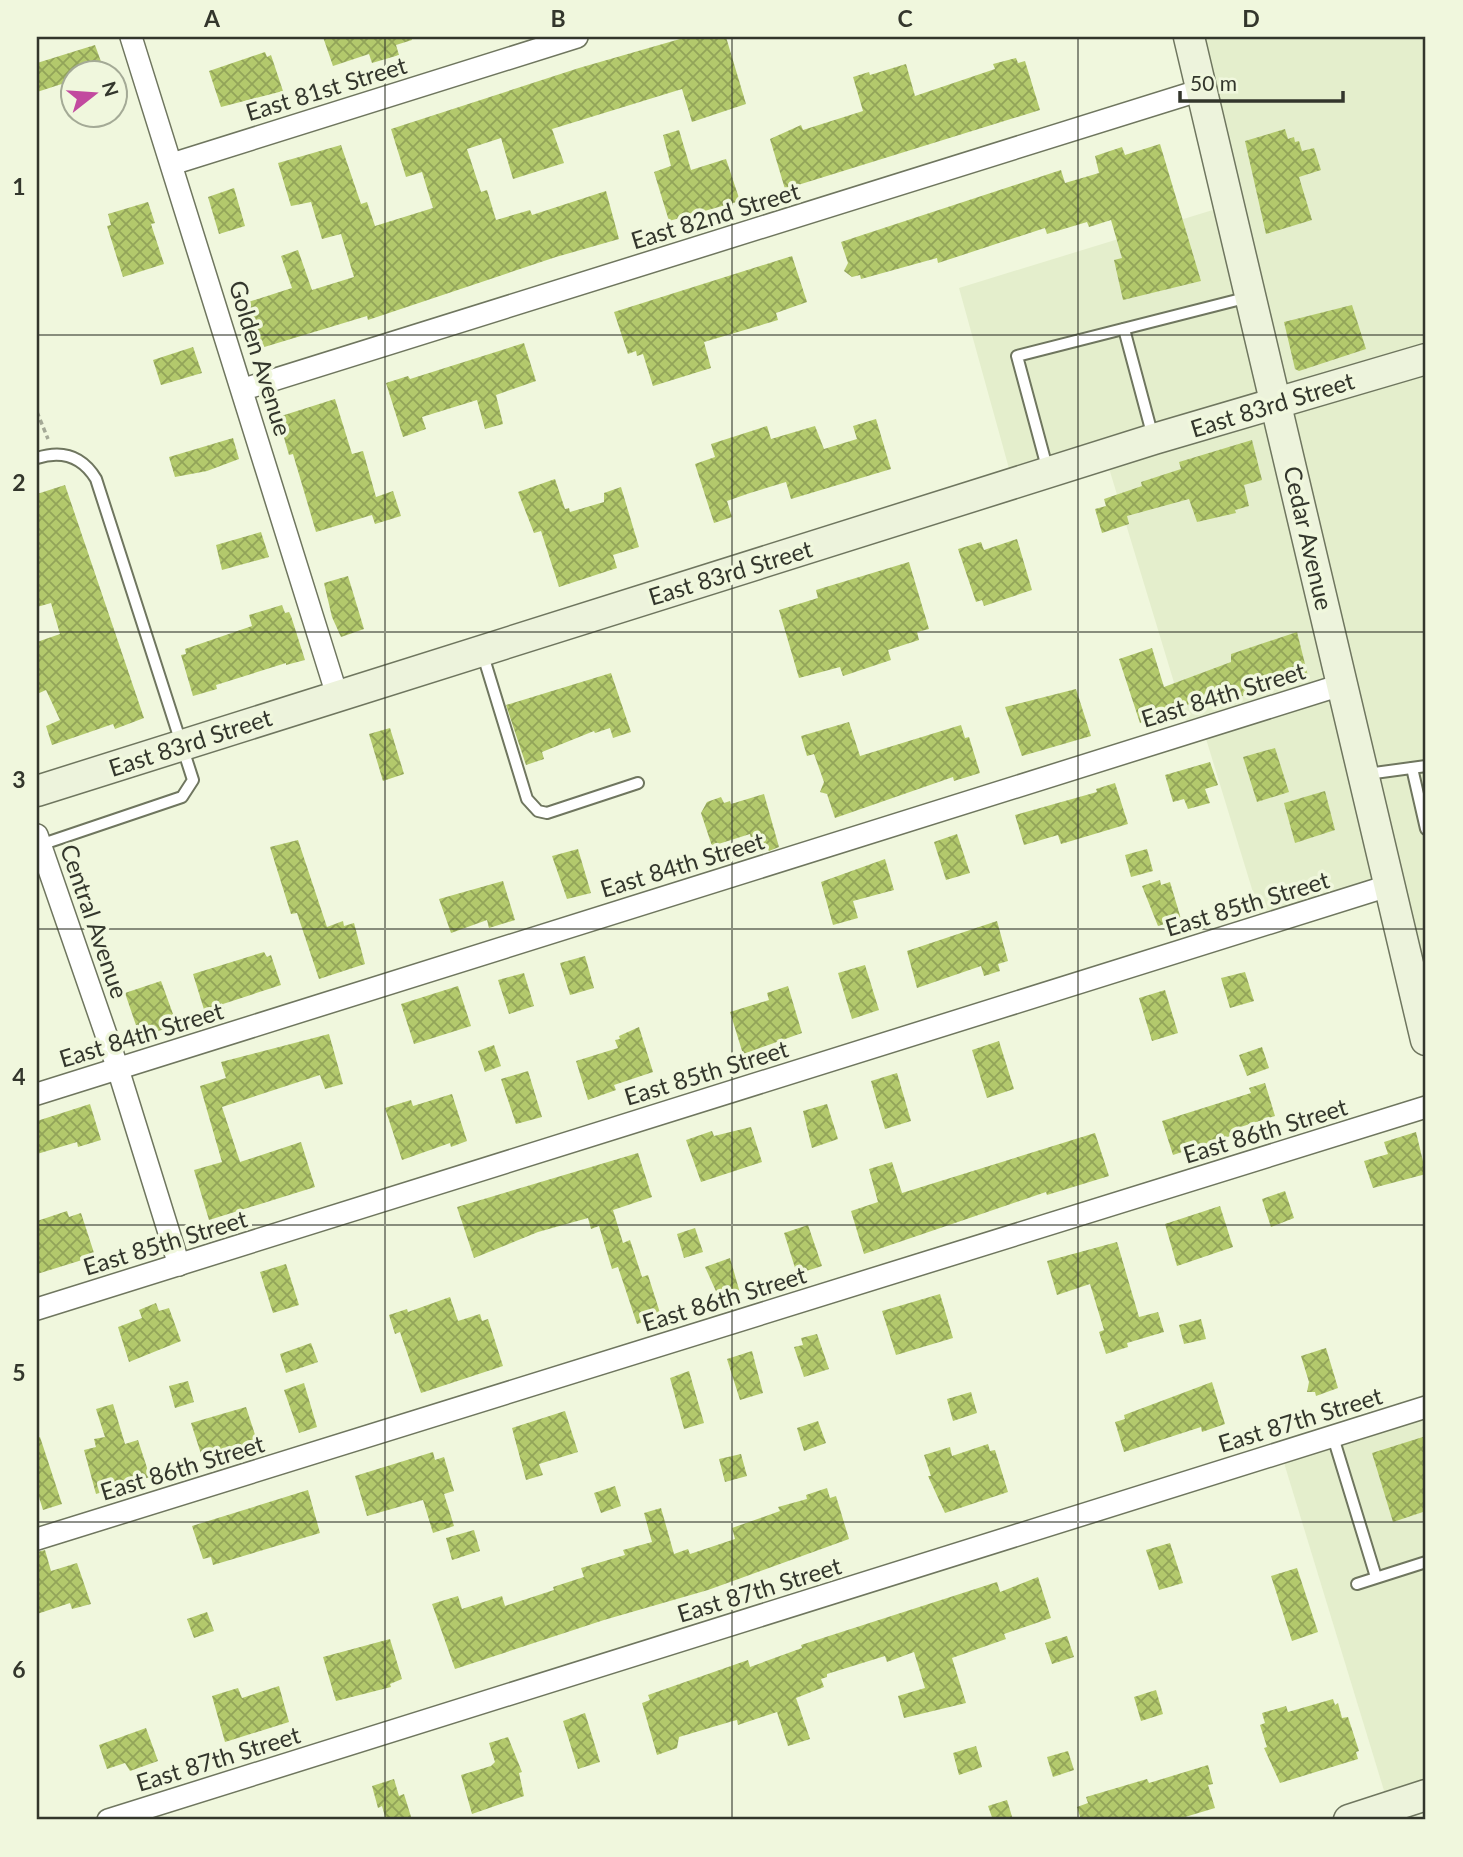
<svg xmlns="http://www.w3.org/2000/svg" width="1463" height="1857" viewBox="0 0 1463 1857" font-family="Lato,sans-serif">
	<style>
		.built { fill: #e4eecc }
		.building { fill: url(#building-cross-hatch) }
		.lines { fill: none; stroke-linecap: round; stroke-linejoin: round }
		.lane-casing { stroke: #6f765f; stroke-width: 14 }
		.street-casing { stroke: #6f765f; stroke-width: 24 }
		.secondary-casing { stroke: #6f765f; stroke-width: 33 }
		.path { stroke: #a4a996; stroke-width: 3.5; stroke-dasharray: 5 3.5; stroke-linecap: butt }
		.lane { stroke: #fff; stroke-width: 10 }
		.street { stroke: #fff; stroke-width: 21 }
		.secondary { stroke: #edf3dc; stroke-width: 30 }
		.grid { fill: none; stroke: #33362c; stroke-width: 2; stroke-opacity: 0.55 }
		.labels { text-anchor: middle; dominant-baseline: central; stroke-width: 7; stroke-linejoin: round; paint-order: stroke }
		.street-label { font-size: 24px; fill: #33362c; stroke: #f0f7dd }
		.neatline { fill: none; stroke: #33362c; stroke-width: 2.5 }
		.grid-label { font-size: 23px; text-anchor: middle; font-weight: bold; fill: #33362c }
	</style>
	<defs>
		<pattern id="building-cross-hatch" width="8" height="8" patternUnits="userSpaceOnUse" patternTransform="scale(1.75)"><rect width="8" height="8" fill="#b3c96c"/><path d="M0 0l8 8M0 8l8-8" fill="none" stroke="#92a459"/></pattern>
	</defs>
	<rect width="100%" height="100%" fill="#f0f7dd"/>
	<g class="built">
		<path d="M1189,37H1426V1040L1391,885L1263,925L1203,729L1189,732L1105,455L1013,483L959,288L1229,205Z"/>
		<path d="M1426,1407V1795L1389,1807L1281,1453Z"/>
	</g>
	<g class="building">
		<path d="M323,37H411L412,40L396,45L399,55L372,63L369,54L333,66Z"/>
		<path d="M687,37H726L746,104L692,122L682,89L552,129L564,163L513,179L501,138L467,149L481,192L487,190L496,220L530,210L532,215L606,191L619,239L556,257L368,320L367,316L261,348L259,340L254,342L242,304L292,288L281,256L298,250L312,290L354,277L341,234L322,239L311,202L291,206L278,163L341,145L361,204L367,202L375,226L433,208L422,172L406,177L391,129L579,68Z"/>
		<path d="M95,45L104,70L74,74V80L37,92V63Z"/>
		<path d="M265,52L267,57L271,55L283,91L221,107L209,71Z"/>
		<path d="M1016,58L1018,63L1025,61L1040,110L785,189L770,139L801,125L803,130L863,111L853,77L869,72L870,75L906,64L915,96L995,69L993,64Z"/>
		<path d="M1285,129L1288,139L1294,137L1295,142L1299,141L1302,151L1314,148L1321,170L1299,177L1312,220L1266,234L1245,141Z"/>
		<path d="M679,130L691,170L726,159L740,201L669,221L654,172L671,166L663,135Z"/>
		<path d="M1160,144L1201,281L1123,300L1114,260L1122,258L1111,220L1089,227L1087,222L1047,234L1045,228L938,263L937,258L861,279L860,275L852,277L844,271L848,263L841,242L1061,170L1065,183L1099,173L1095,156L1122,147L1125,155Z"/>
		<path d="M234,188L245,226L219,234L208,197Z"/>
		<path d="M148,202L155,223L151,224L164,264L123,277L107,226L111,225L108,214Z"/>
		<path d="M792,256L807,302L776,313L778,320L704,342L711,368L653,386L643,354L637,356L636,351L628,354L614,312Z"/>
		<path d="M1352,305L1366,349L1299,371L1295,369L1284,322Z"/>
		<path d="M524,343L536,381L496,395L503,424L485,429L477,400L422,417L426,429L403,437L386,383L408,376L410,379Z"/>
		<path d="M193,347L202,373L161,385L153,360Z"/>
		<path d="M335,399L352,454L363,451L376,497L393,491L401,516L375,524L372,515L316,532L293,454L289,455L278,417Z"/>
		<path d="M876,419L891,469L791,499L786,482L750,493L727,501L732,517L714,523L695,464L715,457L711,444L767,426L771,439L815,426L824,449L857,439L853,426Z"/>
		<path d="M233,438L239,459L207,471L175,477L169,457Z"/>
		<path d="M1252,440L1262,480L1244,485L1249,506L1235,510L1236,513L1197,522L1189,499L1127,516L1129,524L1102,533L1095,509L1106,506L1104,499L1142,486L1141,482L1181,469L1179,462Z"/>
		<path d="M555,479L565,509L569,508L570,512L604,502V493L621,487L639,547L613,555L617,568L559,587L541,531L534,533L518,492Z"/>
		<path d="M65,485L144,718L115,729L113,724L52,745L46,726L60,720L46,690L37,694V642L60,634L51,603L37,607V494Z"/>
		<path d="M261,532L269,557L222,570L216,545Z"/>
		<path d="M1017,539L1032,590L984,606L982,600L976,602L958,549L981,542L984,550Z"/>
		<path d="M909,562L929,629L917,632L919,640L888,650L891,660L843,676L840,667L799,678L779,610L818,598L816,590Z"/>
		<path d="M348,576L364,629L341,637L332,617L324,583Z"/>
		<path d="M282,605L285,613L289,612L291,616L305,660L286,665V663L216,685L217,689L193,696L181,655L186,654L185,649L252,626L249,615Z"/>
		<path d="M1297,632L1308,676L1216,704L1213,695L1140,723L1119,659L1152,648L1164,687L1231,662V654Z"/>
		<path d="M611,673L631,732L613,738L610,728L595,733L594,731L542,752L544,759L526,765L506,705Z"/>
		<path d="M1076,689L1091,736L1022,756L1005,707Z"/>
		<path d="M849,722L860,756L961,725L965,738L969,737L980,773L954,781L953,777L835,818L827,794L820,792L824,782L814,754L807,756L801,736Z"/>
		<path d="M390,728L404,774L383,781L369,734Z"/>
		<path d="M1275,748L1289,792L1257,802L1243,757Z"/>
		<path d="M1210,762L1218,785L1205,789L1210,803L1188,809L1184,799L1173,802L1165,775Z"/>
		<path d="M1115,783L1128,824L1061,844L1058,835L1024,845L1015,815L1097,792L1096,789Z"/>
		<path d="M1325,791L1335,830L1295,843L1284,803Z"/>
		<path d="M764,794L779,847L769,851L761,840L752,843L750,834L712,846L701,813L707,802L721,797L724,803L730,801L731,804Z"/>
		<path d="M957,834L970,873L946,880L934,842Z"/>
		<path d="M298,840L327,927L343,921L344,926L354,923L365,964L319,979L297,913L291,914L270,847Z"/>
		<path d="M578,849L591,893L567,899L552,856Z"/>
		<path d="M1147,849L1153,871L1131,877L1125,855Z"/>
		<path d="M885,859L894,890L853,901L858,918L833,925L821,882Z"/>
		<path d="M1160,880L1161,885L1170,882L1181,919L1158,926L1142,886Z"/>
		<path d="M503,881L515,920L489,928L487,920L451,933L439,899Z"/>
		<path d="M997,921L1008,961L998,964L1000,971L984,976L981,966L917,988L907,951Z"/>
		<path d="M264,952L267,957L271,955L281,985L223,1004L225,1010L206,1016L193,974Z"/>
		<path d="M585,956L594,988L570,995L560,963Z"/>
		<path d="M865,965L879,1010L852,1019L838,973Z"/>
		<path d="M1245,972L1254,1001L1230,1008L1221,978Z"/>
		<path d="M524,973L534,1006L509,1014L498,980Z"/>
		<path d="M161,981L177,1025L140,1037L125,993Z"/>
		<path d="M458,986L471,1026L414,1044L401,1004Z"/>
		<path d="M788,986L802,1033L743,1054L730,1012L769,1000L767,993Z"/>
		<path d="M1165,990L1178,1033L1152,1041L1139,998Z"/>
		<path d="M639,1027L653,1072L614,1085L616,1090L588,1100L576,1061L618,1048L615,1040L620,1039L619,1036Z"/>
		<path d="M329,1034L343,1084L325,1089L320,1075L222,1107L240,1162L301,1142L315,1187L209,1220L194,1170L222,1162L200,1086L226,1078L221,1062Z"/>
		<path d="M999,1041L1014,1089L987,1098L972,1050Z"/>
		<path d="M494,1045L501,1066L485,1072L478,1051Z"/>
		<path d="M1262,1047L1269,1068L1247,1076L1239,1055Z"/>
		<path d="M528,1071L542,1117L516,1124L501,1079Z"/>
		<path d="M897,1073L911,1121L885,1129L871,1081Z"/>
		<path d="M1265,1083L1275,1116L1231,1130L1233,1135L1173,1155L1162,1121L1251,1093L1249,1088Z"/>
		<path d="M452,1094L467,1141L451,1147L450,1143L402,1160L385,1108L411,1100L413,1106Z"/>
		<path d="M90,1104L101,1140L78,1147L77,1142L37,1154V1121Z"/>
		<path d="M827,1104L838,1139L812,1148L803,1111Z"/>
		<path d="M751,1127L762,1162L701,1182L686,1140L712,1131L714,1136Z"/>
		<path d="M1416,1132L1426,1174L1373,1188L1364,1161L1388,1154L1384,1142Z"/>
		<path d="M1095,1133L1109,1176L1047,1195L1046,1192L864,1254L851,1211L878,1202L869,1169L892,1162L902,1193Z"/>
		<path d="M638,1153L652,1197L613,1210L623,1243L630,1240L642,1277L648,1275L661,1316L637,1324L618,1267L612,1269L599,1226L591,1229L588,1218L538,1232L474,1258L457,1207Z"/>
		<path d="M1285,1191L1294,1218L1271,1227L1262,1199Z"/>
		<path d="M1220,1206L1233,1247L1177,1266L1165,1224Z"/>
		<path d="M67,1211L69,1217L81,1213L95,1256L37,1274V1221Z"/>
		<path d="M808,1225L822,1266L797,1274L784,1233Z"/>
		<path d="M695,1228L703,1252L684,1258L677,1234Z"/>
		<path d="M1117,1242L1139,1317L1158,1312L1164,1332L1127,1343L1128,1347L1106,1354L1099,1332L1104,1330L1090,1284L1057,1295L1047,1261Z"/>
		<path d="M730,1258L740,1293L720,1300L705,1267Z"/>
		<path d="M286,1264L299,1305L273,1313L260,1272Z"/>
		<path d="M940,1294L953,1338L896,1355L882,1311Z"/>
		<path d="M450,1297L458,1321L480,1314L482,1321L488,1319L503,1366L421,1393L400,1332L395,1334L389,1315L407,1309L408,1312Z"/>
		<path d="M156,1303L159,1311L169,1308L181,1341L129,1362L118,1327L142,1318L139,1310Z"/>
		<path d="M1201,1319L1206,1339L1184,1344L1179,1325Z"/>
		<path d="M817,1334L829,1369L804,1377L794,1347L803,1345L801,1338Z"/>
		<path d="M311,1343L318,1362L286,1373L280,1354Z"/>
		<path d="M1326,1348L1338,1388L1316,1396L1315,1392H1307L1309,1382L1301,1356Z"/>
		<path d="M752,1351L763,1393L740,1400L727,1359Z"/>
		<path d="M689,1371L704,1423L684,1429L670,1378Z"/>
		<path d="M188,1381L194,1402L175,1408L169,1386Z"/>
		<path d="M1212,1382L1225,1424L1202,1432L1201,1427L1124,1452L1115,1422L1125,1419L1124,1415Z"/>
		<path d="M304,1383L317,1427L299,1433L284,1390Z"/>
		<path d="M971,1392L977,1413L953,1421L947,1399Z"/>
		<path d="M113,1404L125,1444L138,1440L150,1477L96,1494L84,1450L96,1447L94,1439L105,1437L96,1409Z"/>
		<path d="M246,1407L258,1444L204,1463L191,1423Z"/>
		<path d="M565,1411L578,1452L539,1464L543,1475L526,1480L512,1428Z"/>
		<path d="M818,1421L826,1443L804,1451L797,1428Z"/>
		<path d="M1426,1436V1511L1393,1522L1372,1453Z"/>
		<path d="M40,1437L62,1504L43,1510L37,1491V1438Z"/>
		<path d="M988,1444L990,1451L995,1450L1008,1492L945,1513L928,1476H931L924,1455L950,1447L952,1456Z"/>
		<path d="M433,1452L435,1460L444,1457L454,1491L444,1494L454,1526L433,1533L423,1500L367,1516L355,1476Z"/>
		<path d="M741,1454L747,1476L725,1482L719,1459Z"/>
		<path d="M615,1486L621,1506L601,1513L594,1493Z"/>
		<path d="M827,1488L830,1498L836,1496L849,1539L708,1590L604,1620L455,1669L432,1604L458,1596L462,1609L502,1596L505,1606L554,1590L553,1587L584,1577L581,1568L625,1555L623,1550L652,1542L644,1513L661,1508L674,1554L688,1549L690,1554L735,1539L732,1528L780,1511L778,1507L807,1499L806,1495Z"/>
		<path d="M308,1490L320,1533L213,1565L211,1557L203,1559L192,1526Z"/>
		<path d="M474,1530L480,1551L452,1560L446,1538Z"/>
		<path d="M1170,1543L1183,1583L1159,1590L1146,1550Z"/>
		<path d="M45,1550L51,1571L77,1563L91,1604L72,1609L70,1603L37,1614V1552Z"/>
		<path d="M1297,1568L1318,1632L1292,1641L1271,1576Z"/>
		<path d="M1038,1577L1051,1618L1004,1634L1006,1639L952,1658L966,1703L904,1718L898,1696L925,1688L914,1652L887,1662L885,1656L827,1674V1677L821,1679L824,1687L796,1698L810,1739L788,1746L777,1712L738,1725L737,1720L733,1721L679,1737L677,1748L657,1755L642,1703L650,1700L648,1695L748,1660L750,1667L802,1648L801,1645L997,1582L1000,1592Z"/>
		<path d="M207,1612L214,1631L194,1638L187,1619Z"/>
		<path d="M1067,1636L1074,1657L1052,1664L1045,1643Z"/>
		<path d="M390,1639L402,1679L390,1684L391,1687L336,1701L323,1657Z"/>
		<path d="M279,1686L289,1722L225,1742L212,1696L238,1688L242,1698Z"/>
		<path d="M1156,1690L1163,1714L1141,1721L1134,1697Z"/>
		<path d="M1333,1699L1335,1705L1338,1703L1342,1718L1348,1717L1359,1751L1356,1752L1358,1759L1280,1783L1264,1748L1267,1747L1260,1725L1265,1723L1262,1713L1286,1706L1288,1712Z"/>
		<path d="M585,1713L600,1762L578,1769L563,1721Z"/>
		<path d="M146,1728L158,1761L130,1771L125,1763L107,1769L99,1745Z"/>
		<path d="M508,1737L522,1772L519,1773L524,1796L472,1814L461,1775L491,1766L495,1762L489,1743Z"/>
		<path d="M976,1746L982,1767L959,1775L953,1753Z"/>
		<path d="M1068,1751L1074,1770L1053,1777L1047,1757Z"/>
		<path d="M1208,1765L1213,1784L1208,1785L1215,1808L1175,1820H1081L1077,1807L1088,1803L1086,1797L1147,1779L1149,1783Z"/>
		<path d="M394,1779L399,1796L404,1794L412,1820H386L382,1806L378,1808L372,1786Z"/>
		<path d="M1007,1800L1013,1820H993L988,1806Z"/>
	</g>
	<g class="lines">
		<defs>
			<g id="lane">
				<path d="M1124,329L1153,437"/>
				<path d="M37,458C62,450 82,456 96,479L193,780L182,797L40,845"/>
				<path d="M1048,471L1017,356L1249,297"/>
				<path d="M482,652L527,799L538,811L547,813L638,783"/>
				<path d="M1412,768L1426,829"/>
				<path d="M1367,774L1426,766"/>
				<path d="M1333,1437L1376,1577"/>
				<path d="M1357,1584L1426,1562"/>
			</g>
			<g id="street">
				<path d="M131,37L337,695"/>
				<path d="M172,164L577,37"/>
				<path d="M244,389L1201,90"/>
				<path d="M37,835L118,1069L179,1265"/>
				<path d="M37,1094L1344,684"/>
				<path d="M37,1309L1391,885"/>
				<path d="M37,1539L1426,1107"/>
				<path d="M108,1820L1426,1407"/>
			</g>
			<g id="secondary">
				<path d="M1189,37L1426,1040"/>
				<path d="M37,791L1154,439L1426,359"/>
				<path d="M1349,1820L1426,1795"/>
			</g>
		</defs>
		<use href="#lane" class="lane-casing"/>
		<use href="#street" class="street-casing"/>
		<use href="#secondary" class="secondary-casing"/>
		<path class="path" d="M37,412L48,439"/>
		<use href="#lane" class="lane"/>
		<use href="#street" class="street"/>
		<use href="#secondary" class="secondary"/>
	</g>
	<path class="grid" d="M385,37V1820M732,37V1820M1078,37V1820M37,335H1426M37,632H1426M37,929H1426M37,1225H1426M37,1522H1426"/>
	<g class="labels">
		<g class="street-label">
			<text transform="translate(326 88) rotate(-17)">East 81st Street</text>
			<text transform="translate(715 215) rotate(-17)">East 82nd Street</text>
			<text transform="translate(261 358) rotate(73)">Golden Avenue</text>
			<text transform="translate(1272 404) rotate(-17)">East 83rd Street</text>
			<text transform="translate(1309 538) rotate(77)">Cedar Avenue</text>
			<text transform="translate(730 572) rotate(-17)">East 83rd Street</text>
			<text transform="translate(1223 694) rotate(-17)">East 84th Street</text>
			<text transform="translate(190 742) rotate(-18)">East 83rd Street</text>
			<text transform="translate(682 864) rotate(-17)">East 84th Street</text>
			<text transform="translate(1247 903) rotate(-17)">East 85th Street</text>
			<text transform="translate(95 921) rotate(71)">Central Avenue</text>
			<text transform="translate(141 1034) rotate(-17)">East 84th Street</text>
			<text transform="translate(706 1072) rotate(-17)">East 85th Street</text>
			<text transform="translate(1265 1130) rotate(-17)">East 86th Street</text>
			<text transform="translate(165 1242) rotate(-17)">East 85th Street</text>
			<text transform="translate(724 1298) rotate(-17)">East 86th Street</text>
			<text transform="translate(1300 1419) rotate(-17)">East 87th Street</text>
			<text transform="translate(182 1467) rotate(-17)">East 86th Street</text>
			<text transform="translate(759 1589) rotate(-17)">East 87th Street</text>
			<text transform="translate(218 1758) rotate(-17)">East 87th Street</text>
		</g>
	</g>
	<rect width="1463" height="1857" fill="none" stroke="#f0f7dd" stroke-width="77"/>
	<g transform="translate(94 94) rotate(73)"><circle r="33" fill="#f0f7dd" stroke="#a4aa96" stroke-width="2"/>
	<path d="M0-5L12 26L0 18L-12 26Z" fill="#c24a9f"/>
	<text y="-10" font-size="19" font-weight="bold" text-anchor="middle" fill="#33362c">N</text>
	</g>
	<path d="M1180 91v10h163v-10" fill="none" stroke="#33362c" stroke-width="3.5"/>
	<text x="1190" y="91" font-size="21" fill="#33362c" stroke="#f0f7dd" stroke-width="5" paint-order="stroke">50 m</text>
	<rect x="38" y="38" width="1386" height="1780" class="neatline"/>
	<g class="grid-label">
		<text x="212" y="27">A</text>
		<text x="558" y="27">B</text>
		<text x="905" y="27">C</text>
		<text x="1251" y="27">D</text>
		<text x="19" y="195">1</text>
		<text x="19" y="491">2</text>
		<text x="19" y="788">3</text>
		<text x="19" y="1085">4</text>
		<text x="19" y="1381">5</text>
		<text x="19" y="1678">6</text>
	</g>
</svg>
